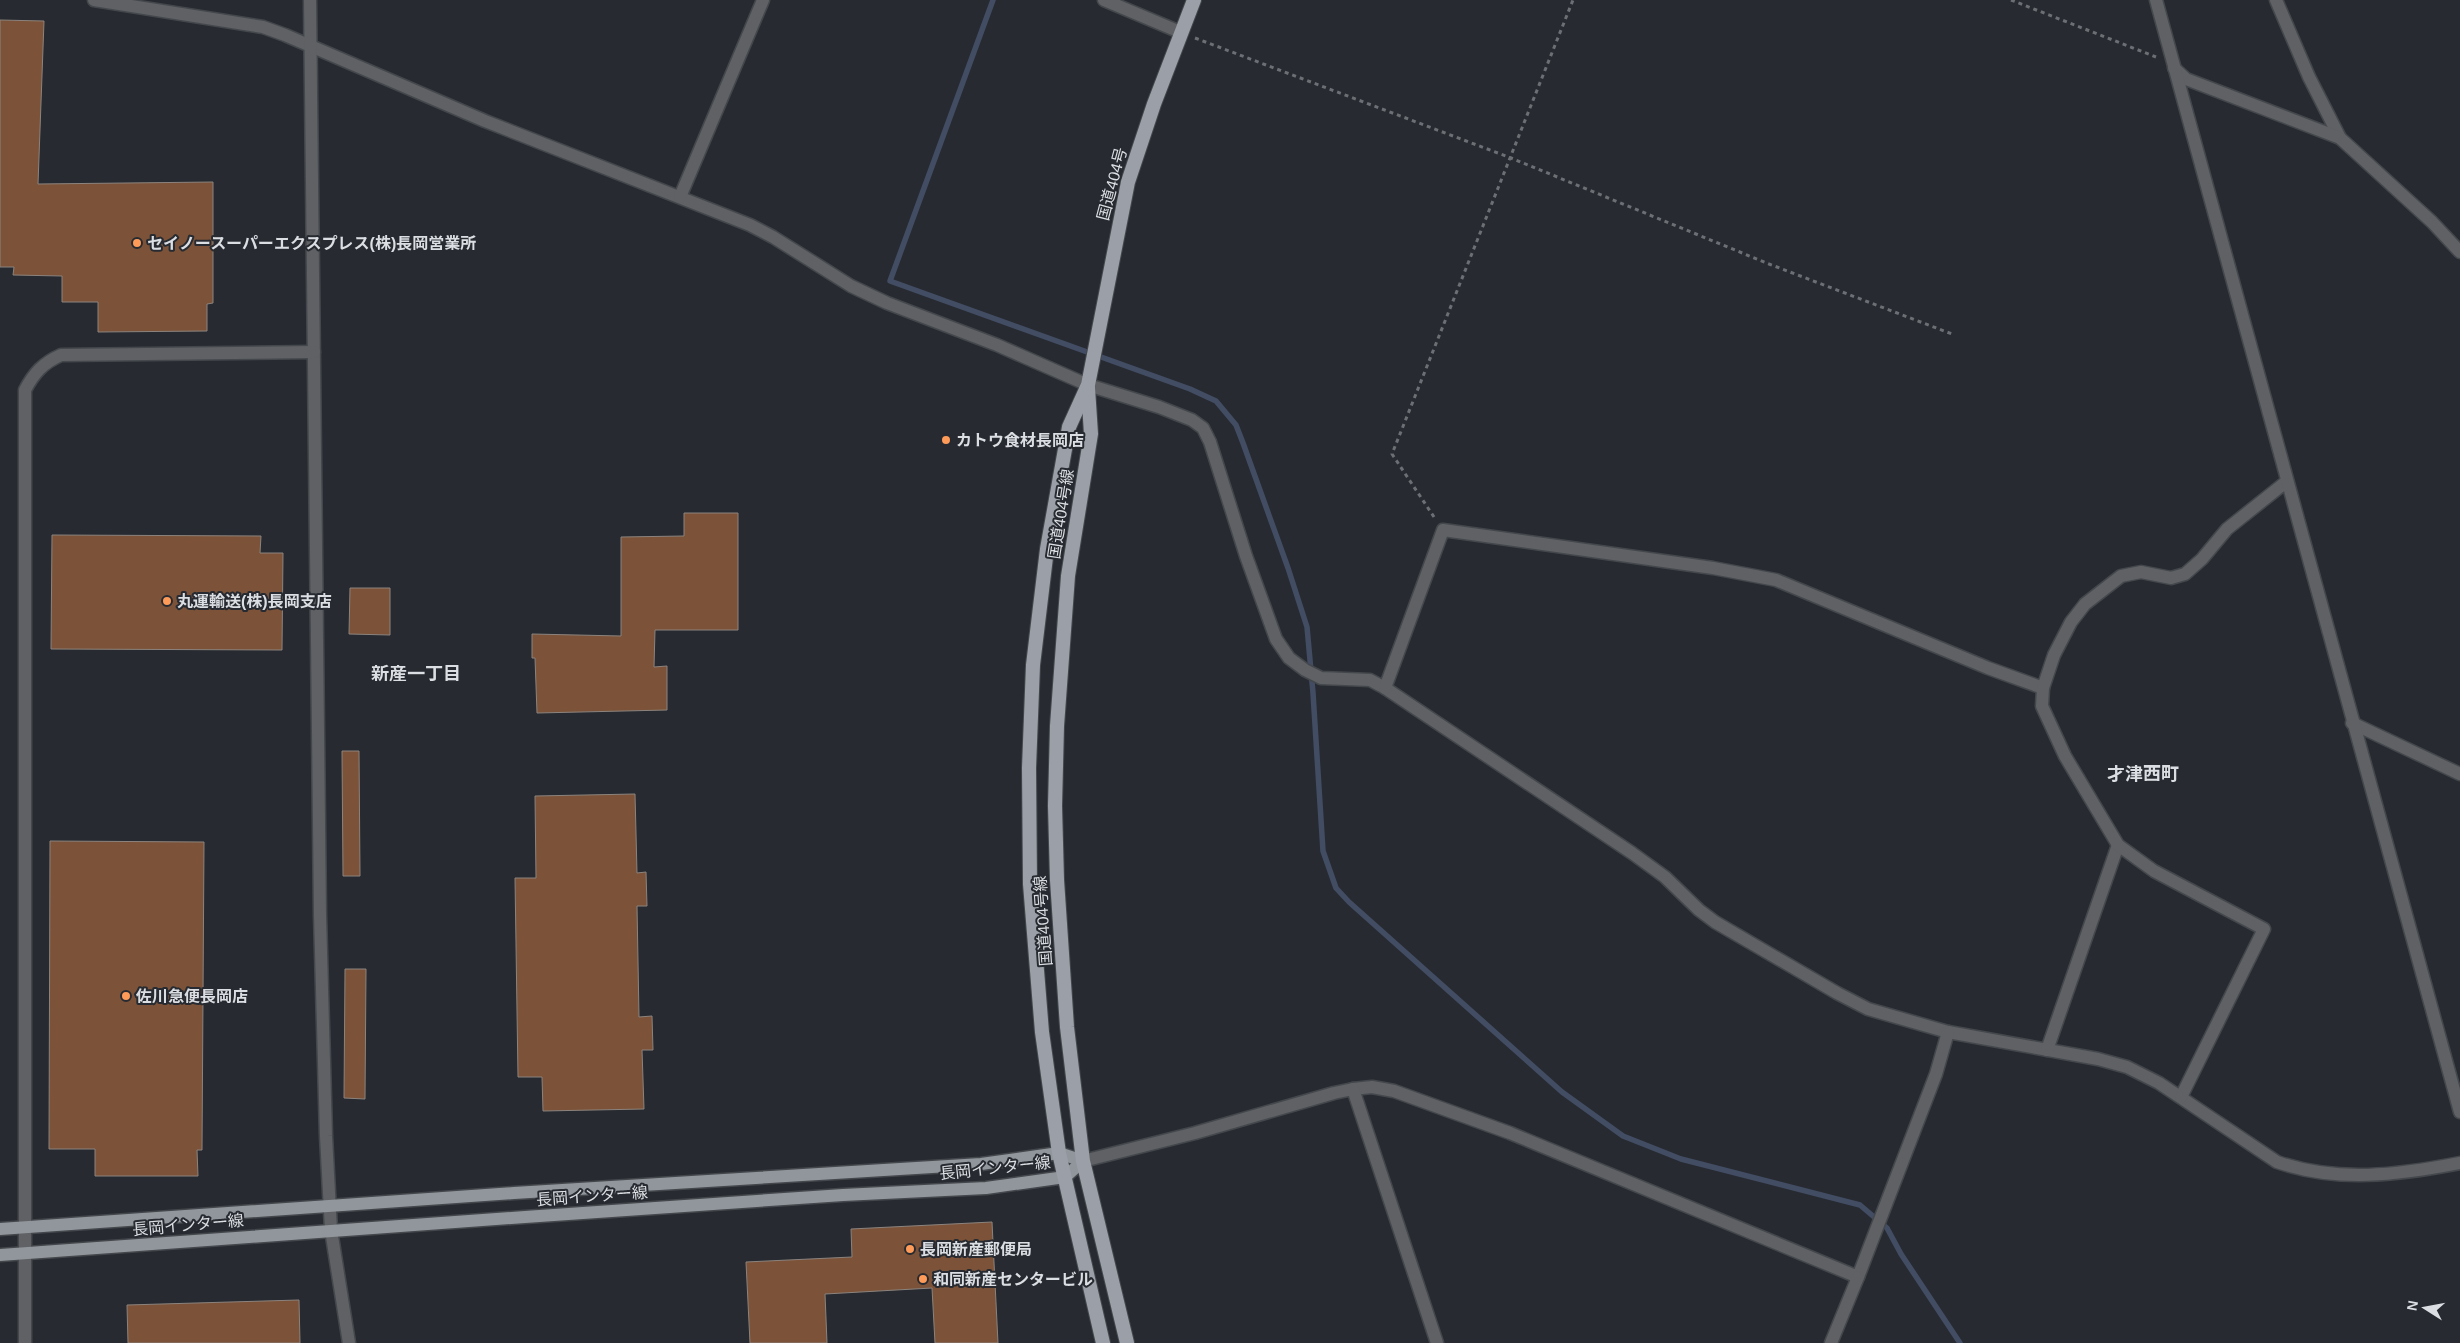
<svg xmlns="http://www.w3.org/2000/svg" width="2460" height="1343" viewBox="0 0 2460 1343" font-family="Arial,'Noto Sans JP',sans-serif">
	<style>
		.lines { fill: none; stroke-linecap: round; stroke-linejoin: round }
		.stream { stroke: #424d64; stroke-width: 5.5 }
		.building { fill: #7c5338; stroke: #8c837e }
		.minor-casing { stroke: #44484d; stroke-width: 15 }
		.tertiary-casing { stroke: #44484d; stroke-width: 15 }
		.primary-casing { stroke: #44484d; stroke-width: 15 }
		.trunk-casing { stroke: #44484d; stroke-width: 16 }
		.path { stroke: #6c7075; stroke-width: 3; stroke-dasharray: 4 4; stroke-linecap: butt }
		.minor { stroke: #5f6164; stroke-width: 12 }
		.tertiary { stroke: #5f6164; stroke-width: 12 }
		.primary { stroke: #91969c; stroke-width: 12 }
		.trunk { stroke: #9ba0a8; stroke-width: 14 }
		.poi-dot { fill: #fe9b59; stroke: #272b31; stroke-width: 2 }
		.labels { text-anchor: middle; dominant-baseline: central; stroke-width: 4; stroke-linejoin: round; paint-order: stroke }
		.street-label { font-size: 16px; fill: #dbdee2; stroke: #272b31 }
		.poi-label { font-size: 16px; font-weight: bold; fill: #dbdee2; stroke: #272b31; text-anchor: start }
		.neighbourhood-label { font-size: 18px; font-weight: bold; fill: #dbdee2; stroke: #272b31 }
	</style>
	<rect width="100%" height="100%" fill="#272b31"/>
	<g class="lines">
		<path class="stream" d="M993,0L890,281L1190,389L1216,401L1236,425L1243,443L1288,568L1307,627L1313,693L1323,851L1336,888L1349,902L1562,1092L1623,1136L1681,1159L1860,1205L1887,1228L1901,1254L1960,1343"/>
	</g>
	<g class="building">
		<path d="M0,20L44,21L38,184L213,182V303L207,304V331L98,332V302H62V276L13,275L14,267H0Z"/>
		<path d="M684,513H738V630H655L654,667L667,666V710L537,713L535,658H532V634L621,636V537L684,536Z"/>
		<path d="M52,535L261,536L260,553H283L282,650L51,649Z"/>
		<path d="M350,588H390V635L349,634Z"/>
		<path d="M342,751H359L360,876H343Z"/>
		<path d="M635,794L637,873L646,872L647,906H637L639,1017L652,1016L653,1050H642L644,1109L543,1111L542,1077H518L515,878H536L535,796Z"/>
		<path d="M50,841L204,842L202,1150H197L198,1176H95V1149H49Z"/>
		<path d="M345,969H366L365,1099L344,1098Z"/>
		<path d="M992,1222L998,1343H935L932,1288L825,1294L827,1343H750L746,1262L852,1257L851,1229Z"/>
		<path d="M299,1300L300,1343H128L127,1305Z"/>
	</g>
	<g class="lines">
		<defs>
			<g id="minor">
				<path d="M2276,0L2309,77L2340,138"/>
				<path d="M2174,68L2186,79L2340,138L2432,222L2460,252"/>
				<path d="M1088,385L1159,407L1192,420L1203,428L1210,442L1246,556L1276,639L1289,658L1305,670L1321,678L1370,680L1385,688L1632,853L1665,877L1699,910L1715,922L1837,993L1868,1009L1948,1032L2098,1059L2127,1067L2159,1083L2277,1162C2338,1183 2398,1175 2460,1163"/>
				<path d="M1385,688L1443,530L1713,568L1776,580L1988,668L2043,688"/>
				<path d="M2352,723L2460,774"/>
				<path d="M2047,1050L2118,845"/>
				<path d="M1353,1089L1372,1087L1394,1091L1510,1133L1858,1277L1936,1074L1948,1032"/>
				<path d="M2181,1097L2264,929L2154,871L2118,845L2065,756L2042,706L2043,688L2054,655L2071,622L2085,604L2121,576L2141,572L2171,578L2185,574L2202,559L2227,529L2286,482"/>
				<path d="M1083,1161L1195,1133L1334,1093L1353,1089L1437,1343"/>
				<path d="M1831,1343L1858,1277"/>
			</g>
			<g id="tertiary">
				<path d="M94,0L263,27L285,35L485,121L750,225L773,237L851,286L887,303L997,345L1088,385"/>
				<path d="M310,0L320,915L326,1136L331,1230L349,1343"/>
				<path d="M1104,0L1180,32"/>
				<path d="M2156,0L2460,1112"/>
				<path d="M680,197L763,0"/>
				<path d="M25,1343V390C34,373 43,363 61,355L314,352"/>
			</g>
			<g id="primary">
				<path d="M0,1229L514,1193L981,1164L1059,1153L1083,1161"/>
				<path d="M0,1255L525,1217L843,1195L986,1188L1065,1177L1083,1161"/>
			</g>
			<g id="trunk">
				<path d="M1088,388L1091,434L1068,576L1057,726L1055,806L1057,880L1067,1027L1083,1161L1127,1343"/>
				<path d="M1103,1343L1059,1153L1042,1032L1030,884L1029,768L1033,665L1047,549L1069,427L1088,385L1128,182L1154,104L1194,0"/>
			</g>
		</defs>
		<use href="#minor" class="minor-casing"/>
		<use href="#tertiary" class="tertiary-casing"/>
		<use href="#primary" class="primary-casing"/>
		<use href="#trunk" class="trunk-casing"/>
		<g class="path">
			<path d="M2011,0L2156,57"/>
			<path d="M1195,38L1511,158L1769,264L1952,334"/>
			<path d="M1434,517L1392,454L1573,0"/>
		</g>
		<use href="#minor" class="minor"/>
		<use href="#tertiary" class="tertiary"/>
		<use href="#primary" class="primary"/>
		<use href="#trunk" class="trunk"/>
	</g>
	<g class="poi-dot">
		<circle cx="137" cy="243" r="5"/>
		<circle cx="946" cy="440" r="5"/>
		<circle cx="167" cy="601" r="5"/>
		<circle cx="126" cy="996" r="5"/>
		<circle cx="910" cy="1249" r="5"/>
		<circle cx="923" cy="1279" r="5"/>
	</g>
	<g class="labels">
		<g class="street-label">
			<text transform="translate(1112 184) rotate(-75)">国道404号</text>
			<text transform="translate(1061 514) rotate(-81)">国道404号線</text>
			<text transform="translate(1043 921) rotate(-94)">国道404号線</text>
			<text transform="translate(995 1168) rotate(-6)">長岡インター線</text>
			<text transform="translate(592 1196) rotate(-4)">長岡インター線</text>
			<text transform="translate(188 1225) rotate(-5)">長岡インター線</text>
		</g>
		<g class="poi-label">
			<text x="147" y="243">セイノースーパーエクスプレス(株)長岡営業所</text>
			<text x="956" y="440">カトウ食材長岡店</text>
			<text x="177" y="601">丸運輸送(株)長岡支店</text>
			<text x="136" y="996">佐川急便長岡店</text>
			<text x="920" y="1249">長岡新産郵便局</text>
			<text x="933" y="1279">和同新産センタービル</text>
		</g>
		<g class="neighbourhood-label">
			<text x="416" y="674">新産一丁目</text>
			<text x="2143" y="774">才津西町</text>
		</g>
	</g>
	<g transform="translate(2425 1308) rotate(281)" stroke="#272b31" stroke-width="4" paint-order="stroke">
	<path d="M0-4L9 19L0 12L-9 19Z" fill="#dbdee2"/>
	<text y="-8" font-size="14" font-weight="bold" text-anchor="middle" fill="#dbdee2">N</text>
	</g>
</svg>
